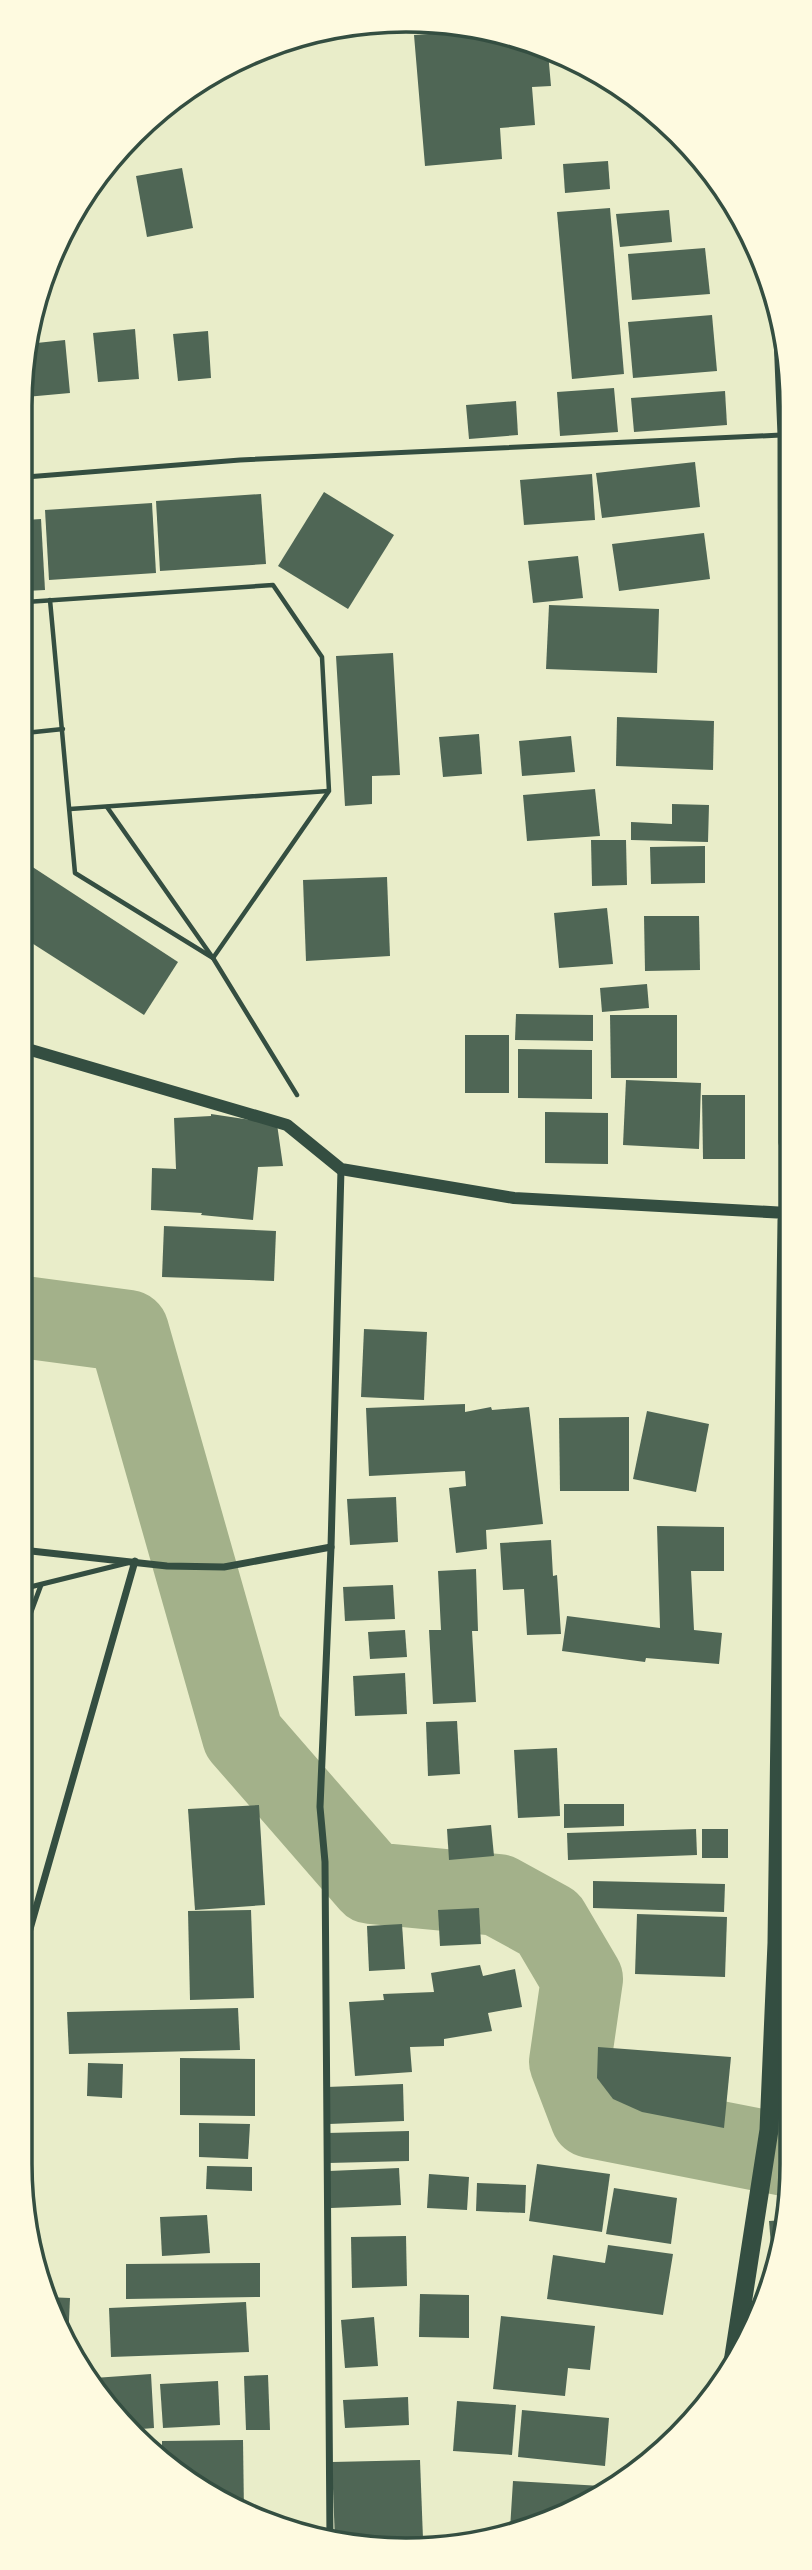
<svg xmlns="http://www.w3.org/2000/svg" width="812" height="2570" viewBox="0 0 812 2570" font-family="Jost,sans-serif">
	<style>
		.lines { fill: none; stroke-linecap: round; stroke-linejoin: round }
		.river { stroke: #a3b18a; stroke-width: 82 }
		.building { fill: #4f6655 }
		.path { stroke: #344e41; stroke-width: 4.5 }
		.service { stroke: #344e41; stroke-width: 5 }
		.minor { stroke: #344e41; stroke-width: 7 }
		.tertiary { stroke: #344e41; stroke-width: 12 }
		.trunk { stroke: #344e41; stroke-width: 19 }
		.rim { fill: none; stroke: #344e41; stroke-width: 3.5 }
	</style>
	<rect width="100%" height="100%" fill="#e9edc9"/>
	<g class="lines">
		<path class="river" d="M23,1317L128,1331L243,1736L371,1883L498,1895L549,1923L582,1979L570,2062L591,2117L785,2155"/>
	</g>
	<g class="building">
		<path d="M429,27H482L548,52L551,86L532,87L535,125L500,128L502,159L425,166L414,35L429,34Z"/>
		<path d="M608,161L610,189L565,193L563,164Z"/>
		<path d="M182,168L193,228L147,237L136,176Z"/>
		<path d="M610,208L624,374L572,379L557,212Z"/>
		<path d="M669,210L672,242L620,247L616,214Z"/>
		<path d="M705,248L710,294L632,300L628,254Z"/>
		<path d="M712,315L717,371L633,378L628,322Z"/>
		<path d="M135,329L139,379L98,382L93,333Z"/>
		<path d="M208,331L211,378L178,381L173,334Z"/>
		<path d="M65,340L70,393L26,397L27,344Z"/>
		<path d="M614,388L618,432L560,436L557,392Z"/>
		<path d="M725,391L727,425L634,432L631,398Z"/>
		<path d="M516,401L518,435L469,439L466,405Z"/>
		<path d="M695,462L700,507L602,518L596,473Z"/>
		<path d="M592,474L595,520L524,525L520,480Z"/>
		<path d="M324,492L394,535L348,609L278,566Z"/>
		<path d="M261,494L266,564L160,571L156,501Z"/>
		<path d="M152,503L156,573L49,580L45,510Z"/>
		<path d="M41,519L45,590L26,591V520Z"/>
		<path d="M704,533L710,579L619,591L612,544Z"/>
		<path d="M578,556L583,598L533,603L528,561Z"/>
		<path d="M549,605L659,609L657,673L546,669Z"/>
		<path d="M393,653L400,775L372,776V804L345,806L336,656Z"/>
		<path d="M617,717L714,721L713,770L616,766Z"/>
		<path d="M479,734L482,774L443,777L439,737Z"/>
		<path d="M571,736L575,772L522,776L519,741Z"/>
		<path d="M595,789L600,836L527,841L523,795Z"/>
		<path d="M672,804L709,805L708,842L631,840V822L672,824Z"/>
		<path d="M591,840H626L627,885L592,886Z"/>
		<path d="M705,846V883L651,884L650,847Z"/>
		<path d="M28,864L178,962L144,1015L24,938L25,869Z"/>
		<path d="M387,877L390,956L306,961L303,880Z"/>
		<path d="M607,908L613,964L559,968L554,913Z"/>
		<path d="M644,916H699L700,970L645,971Z"/>
		<path d="M647,984L649,1008L602,1012L600,988Z"/>
		<path d="M516,1014L593,1015V1041L515,1040Z"/>
		<path d="M610,1015H677V1078H611Z"/>
		<rect x="465" y="1035" width="44" height="58"/>
		<path d="M518,1049L592,1050V1099L518,1098Z"/>
		<path d="M626,1080L701,1083L699,1149L623,1145Z"/>
		<path d="M702,1095H745V1159H703Z"/>
		<path d="M545,1112L608,1113V1164L545,1163Z"/>
		<path d="M211,1114L277,1124L283,1166L258,1167L253,1220L201,1215L202,1213L151,1210L152,1168L176,1169L174,1118L211,1116Z"/>
		<path d="M164,1226L276,1231L274,1281L162,1277Z"/>
		<path d="M364,1329L427,1332L424,1400L361,1397Z"/>
		<path d="M465,1404V1412L491,1407L492,1410L529,1407L543,1524L486,1530L487,1549L456,1553L449,1488L466,1486L465,1471L369,1476L366,1408Z"/>
		<path d="M647,1411L709,1424L696,1492L633,1479Z"/>
		<path d="M629,1417V1491H560L559,1418Z"/>
		<path d="M396,1497L398,1542L350,1545L347,1499Z"/>
		<path d="M657,1526L724,1527V1571H691L694,1630L722,1633L719,1664L646,1658L645,1662L562,1651L567,1616L660,1628Z"/>
		<path d="M551,1540L553,1576L557,1575L561,1634L527,1635L524,1589L503,1590L500,1543Z"/>
		<path d="M476,1569L478,1631H472L476,1702L433,1704L429,1630H441L438,1571Z"/>
		<path d="M393,1585L395,1619L345,1621L343,1587Z"/>
		<path d="M405,1630L407,1657L370,1659L368,1632Z"/>
		<path d="M405,1673L407,1714L355,1716L353,1676Z"/>
		<path d="M457,1721L460,1774L428,1776L426,1722Z"/>
		<path d="M557,1748L560,1816L518,1818L514,1750Z"/>
		<path d="M564,1804H624V1826L564,1828Z"/>
		<path d="M259,1805L265,1905L195,1910L188,1809Z"/>
		<path d="M491,1825L494,1856L449,1860L447,1829Z"/>
		<path d="M696,1829L697,1855L568,1860L567,1833Z"/>
		<rect x="702" y="1829" width="26" height="29"/>
		<path d="M593,1881L725,1884L724,1912L593,1908Z"/>
		<path d="M479,1908L481,1944L440,1946L438,1910Z"/>
		<path d="M251,1910L254,1998L190,2000L188,1911Z"/>
		<path d="M637,1914L727,1917L725,1977L635,1974Z"/>
		<path d="M402,1924L405,1969L369,1971L367,1926Z"/>
		<path d="M480,1965L483,1976L515,1969L522,2007L488,2013L492,2031L444,2039V2046L410,2047L412,2072L355,2076L349,2002L384,2000L383,1994L434,1992L431,1973Z"/>
		<path d="M238,2008L240,2050L69,2054L67,2012Z"/>
		<path d="M598,2047L731,2057L724,2128L642,2112L613,2099L597,2078Z"/>
		<path d="M180,2058L255,2059V2116L180,2115Z"/>
		<path d="M88,2063L123,2064L122,2098L87,2096Z"/>
		<path d="M403,2084L404,2121L329,2124L327,2087Z"/>
		<path d="M199,2123L250,2124L248,2159L199,2157Z"/>
		<path d="M409,2131V2161L328,2163L327,2133Z"/>
		<path d="M537,2164L610,2174L602,2232L529,2221Z"/>
		<path d="M207,2166L252,2167V2191L206,2189Z"/>
		<path d="M399,2168L401,2205L331,2208L329,2171Z"/>
		<path d="M429,2174L469,2177L467,2210L427,2208Z"/>
		<path d="M477,2183L526,2185L525,2213L476,2211Z"/>
		<path d="M614,2188L677,2198L671,2244L606,2234Z"/>
		<path d="M207,2215L210,2253L162,2256L160,2217Z"/>
		<path d="M785,2220V2240L773,2270L769,2221Z"/>
		<path d="M406,2236L407,2286L352,2288L351,2237Z"/>
		<path d="M608,2245L673,2254L663,2315L547,2299L553,2255L605,2263Z"/>
		<path d="M260,2263V2297L126,2299V2264Z"/>
		<path d="M420,2294L469,2295V2338L419,2337Z"/>
		<path d="M46,2297L70,2298L68,2343L49,2312Z"/>
		<path d="M246,2302L249,2352L111,2357L109,2308Z"/>
		<path d="M501,2316L595,2326L590,2370L568,2368L565,2396L493,2389Z"/>
		<path d="M374,2317L378,2366L345,2368L341,2320Z"/>
		<path d="M85,2370H93L94,2378L151,2374L154,2428L129,2430L115,2419Z"/>
		<path d="M268,2375L270,2430H246L244,2376Z"/>
		<path d="M218,2381L220,2425L163,2428L160,2384Z"/>
		<path d="M408,2397L409,2425L345,2428L343,2400Z"/>
		<path d="M457,2401L516,2405L512,2455L453,2451Z"/>
		<path d="M522,2410L609,2418L605,2466L518,2457Z"/>
		<path d="M243,2440L244,2513L235,2511L162,2455V2441Z"/>
		<path d="M420,2460L423,2539L335,2541L332,2462Z"/>
		<path d="M513,2481L602,2486V2494L524,2529H510Z"/>
	</g>
	<g class="lines">
		<g class="path">
			<path d="M50,600L75,873L213,958"/>
			<path d="M26,602L273,585L322,657L329,791L213,958"/>
			<path d="M25,733L63,729"/>
			<path d="M107,807L213,958L297,1095"/>
			<path d="M70,809L328,791"/>
		</g>
		<g class="service">
			<path d="M26,477L240,460L781,435"/>
			<path d="M22,1589L127,1563"/>
			<path d="M21,1639L41,1585"/>
		</g>
		<g class="minor">
			<path d="M614,82L617,84"/>
			<path d="M22,1550L167,1566L224,1567L331,1547"/>
			<path d="M20,1964L135,1561"/>
			<path d="M330,2540L325,1862L320,1807L331,1547L341,1169"/>
		</g>
		<path class="tertiary" d="M24,1048L287,1125L341,1169L514,1198L787,1213"/>
		<g class="trunk">
			<path d="M783,336L787,435L788,1143"/>
			<path d="M732,2369L769,2130L777,1943L787,1220"/>
		</g>
	</g>
	<path d="M0 0H812V2570H0ZM406 32H406A374 374 0 0 1 780 406V2164A374 374 0 0 1 406 2538H406A374 374 0 0 1 32 2164V406A374 374 0 0 1 406 32Z" fill="#fefae0" fill-rule="evenodd"/>
	<path class="rim" d="M406 32H406A374 374 0 0 1 780 406V2164A374 374 0 0 1 406 2538H406A374 374 0 0 1 32 2164V406A374 374 0 0 1 406 32Z"/>
</svg>
